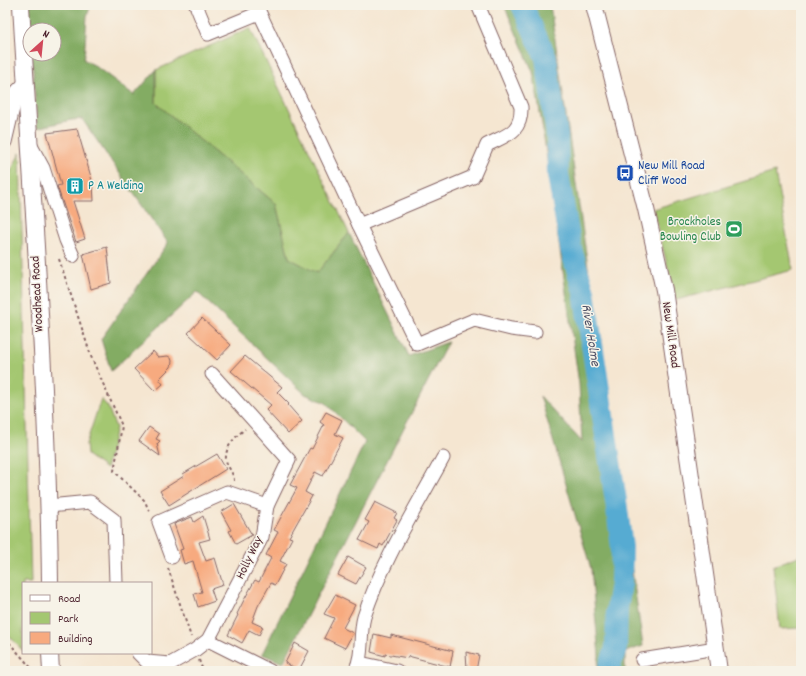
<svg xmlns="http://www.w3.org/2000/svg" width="806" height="676" viewBox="0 0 806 676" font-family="Dekko,sans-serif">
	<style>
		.green { fill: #a4c771; stroke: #77734e }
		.forest { fill: #83ac63; stroke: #666647 }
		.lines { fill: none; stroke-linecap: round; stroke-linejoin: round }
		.river { stroke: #56abd2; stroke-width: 22 }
		.building { fill: #f7aa7f }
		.minor-casing { stroke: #866565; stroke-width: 15 }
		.major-casing { stroke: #866565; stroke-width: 18 }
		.path { stroke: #866565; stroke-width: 2; stroke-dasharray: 3 3; stroke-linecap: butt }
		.minor { stroke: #fff; stroke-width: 13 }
		.major { stroke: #fff; stroke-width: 16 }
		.labels { text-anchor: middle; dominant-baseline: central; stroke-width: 3; stroke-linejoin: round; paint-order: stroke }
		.transit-label { font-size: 13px; fill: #164399; stroke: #f7f3e8; text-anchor: start }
		.culture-label { font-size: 13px; fill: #0d838f; stroke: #f7f3e8; text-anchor: start }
		.leisure-label { font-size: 13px; fill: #27864d; stroke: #f7f3e8; text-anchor: end }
		.street-label { font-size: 13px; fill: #4a1f2b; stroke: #f7f3e8 }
		.water-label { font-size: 14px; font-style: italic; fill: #4e5065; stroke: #f7f3e8 }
	</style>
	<rect width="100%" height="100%" fill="#f7f3e8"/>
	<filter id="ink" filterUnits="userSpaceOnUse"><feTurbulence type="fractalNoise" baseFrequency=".025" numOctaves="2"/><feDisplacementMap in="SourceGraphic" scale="8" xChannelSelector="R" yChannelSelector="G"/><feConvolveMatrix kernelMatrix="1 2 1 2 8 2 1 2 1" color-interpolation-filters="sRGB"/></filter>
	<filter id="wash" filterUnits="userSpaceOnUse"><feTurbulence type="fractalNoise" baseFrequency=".012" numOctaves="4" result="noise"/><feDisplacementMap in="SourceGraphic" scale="16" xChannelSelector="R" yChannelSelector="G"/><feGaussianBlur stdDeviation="0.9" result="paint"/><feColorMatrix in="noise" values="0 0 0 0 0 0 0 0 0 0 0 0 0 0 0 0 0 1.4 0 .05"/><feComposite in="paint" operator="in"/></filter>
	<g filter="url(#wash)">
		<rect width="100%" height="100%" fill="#f5e6d1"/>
		<g class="green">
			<path d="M250,28L349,233L317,273L289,258L276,204L156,103V70Z"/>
			<path d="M20,153L31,583H23V651L5,631V183Z"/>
			<path d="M775,172L793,270L676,300L653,209Z"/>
			<path d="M101,399L108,407L116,428L106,469L87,455L86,444Z"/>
			<path d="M801,555V628L780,629L773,566Z"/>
		</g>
		<g class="forest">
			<path d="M28,5H91L87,16L84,60L94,65L134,95L156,70V103L276,204L289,258L317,273L349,233L409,356L448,342L283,663L262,654L365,442L326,403L305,394L197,292L111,371L101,339L168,243L82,119L71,120L37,128L32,54H54V30H30Z"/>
			<path d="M504,5H550L643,646L625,652V671H597L599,656L591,569L540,396L582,442L579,384L542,124L533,72Z"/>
		</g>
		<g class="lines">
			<path class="river" d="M522,5L546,58L557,135L558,175L571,249L584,292L616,501L622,548L621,583L617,609L616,648L608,671"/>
		</g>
		<g id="blocks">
			<g class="building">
				<path d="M77,129L93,184L94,201H73L85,239L76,242L57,186L61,185L47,133Z"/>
				<path d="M107,247L111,283L91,289L83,254Z"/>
				<path d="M202,318L231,345L217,360L188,333Z"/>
				<path d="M153,351L158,357L168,356L171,358L172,361L171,367L159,379L163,384L155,391L134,369Z"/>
				<path d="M245,356L282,387L277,392L289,404L288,405L302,421L288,434L266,410L271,405L231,371Z"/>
				<path d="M326,412L342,420L335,434L343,438L323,476L315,472L305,492L312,496L289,537L292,538L280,561L286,564L275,585L271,583L258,606L252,622L263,627L259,635L249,630L242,643L228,635L238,615L237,614L244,600L255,580L259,582L271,558L266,555L278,532L274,530L297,488L290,485L310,448L312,449L324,425L320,422Z"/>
				<path d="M149,427L159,434L156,439L160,441L157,444L160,456L139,441Z"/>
				<path d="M217,454L226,469L169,505L160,491L184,476L183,474Z"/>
				<path d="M375,502L397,513L394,518L397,520L383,546L380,544L378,549L359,540L369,522L365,520Z"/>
				<path d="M234,504L252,535L236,544L229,531L231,530L221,512Z"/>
				<path d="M203,516L210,539L199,542L206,561L215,558L223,585L211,589L215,601L198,607L194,594L202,592L193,561L184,564L180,550L183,549L174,524L192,517L194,522Z"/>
				<path d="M348,557L366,567L356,584L338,575Z"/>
				<path d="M335,595L355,605L343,628L353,633L345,648L324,638L334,618L324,614Z"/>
				<path d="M374,634L391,638V635L453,651L450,667L408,656V658L385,654V656L371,652Z"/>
				<path d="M295,643L309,651L299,670L285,663Z"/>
				<path d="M466,652L479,655L476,671L467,669Z"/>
			</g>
		</g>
	</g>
	<g filter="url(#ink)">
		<use href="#blocks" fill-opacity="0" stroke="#866565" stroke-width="1"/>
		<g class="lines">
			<defs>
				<g id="minor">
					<path d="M196,5L208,34L259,13"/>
					<path d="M256,5L359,225L417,344L474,320L511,329L535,332"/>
					<path d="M5,142L17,91L26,82"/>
					<path d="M30,144L43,168L66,240L73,256"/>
					<path d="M359,225L473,177L487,145C506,135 522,133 521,107L478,5"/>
					<path d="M49,506L90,502L114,520L116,583"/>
					<path d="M172,557L159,522L227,492L267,506"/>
					<path d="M208,640L270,671"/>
					<path d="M138,653L147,662L170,664L195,650L208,640L262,537L267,506L289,460L212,374"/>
					<path d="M642,660L716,648"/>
					<path d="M360,663L397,671"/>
					<path d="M355,671C364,654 359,635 364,617C382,561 415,510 443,458"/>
				</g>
				<g id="major">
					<path d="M21,5C32,197 48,391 50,583"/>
					<path d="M594,5L646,209L664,290L719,671"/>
					<path d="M50,653L51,671"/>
				</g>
			</defs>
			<use href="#minor" class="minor-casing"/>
			<use href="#major" class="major-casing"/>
			<g class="path">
				<path d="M59,259L92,359L122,426L114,471L145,501L150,514"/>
				<path d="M234,481C234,475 230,470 227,464C222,449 235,437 245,429"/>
				<path d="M168,568L191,637"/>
				<path d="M5,638L34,671"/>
				<path d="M199,660L203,671"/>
			</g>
			<use href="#minor" class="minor"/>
			<use href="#major" class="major"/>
		</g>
	</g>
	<defs>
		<symbol id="bus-square" viewBox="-11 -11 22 22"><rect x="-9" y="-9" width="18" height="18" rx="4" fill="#1a4fb4" stroke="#f7f3e8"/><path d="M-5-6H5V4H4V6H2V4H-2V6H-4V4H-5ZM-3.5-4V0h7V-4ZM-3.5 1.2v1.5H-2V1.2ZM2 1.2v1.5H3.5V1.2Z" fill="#fff"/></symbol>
		<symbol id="building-square" viewBox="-11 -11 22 22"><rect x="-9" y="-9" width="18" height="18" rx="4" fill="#0f9aa8" stroke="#f7f3e8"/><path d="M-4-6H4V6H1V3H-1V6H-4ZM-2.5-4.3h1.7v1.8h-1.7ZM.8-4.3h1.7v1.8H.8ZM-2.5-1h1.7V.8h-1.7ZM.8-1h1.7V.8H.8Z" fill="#fff"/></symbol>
		<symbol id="stadium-square" viewBox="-11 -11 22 22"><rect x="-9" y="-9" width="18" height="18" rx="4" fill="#2e9e5b" stroke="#f7f3e8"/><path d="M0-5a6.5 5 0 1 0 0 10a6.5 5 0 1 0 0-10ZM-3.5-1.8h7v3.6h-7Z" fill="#fff"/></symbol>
	</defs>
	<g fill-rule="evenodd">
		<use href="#bus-square" x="615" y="163" width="20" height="20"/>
		<use href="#building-square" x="65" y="176" width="20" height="20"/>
		<use href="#stadium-square" x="724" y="219" width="20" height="20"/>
	</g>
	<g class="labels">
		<g class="transit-label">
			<text x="638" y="166">New Mill Road<tspan x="638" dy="15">Cliff Wood</tspan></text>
		</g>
		<g class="culture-label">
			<text x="88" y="186">P A Welding</text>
		</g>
		<g class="leisure-label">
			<text x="721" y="222">Brockholes<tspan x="721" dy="15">Bowling Club</tspan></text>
		</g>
		<g class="street-label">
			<text transform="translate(38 294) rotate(-93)">Woodhead Road</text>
			<text transform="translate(670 335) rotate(82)">New Mill Road</text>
			<text transform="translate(250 558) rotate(-64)">Holly Way</text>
		</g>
		<g class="water-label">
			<text transform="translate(590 335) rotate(81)">River Holme</text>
		</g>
	</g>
	<rect width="806" height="676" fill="none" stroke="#f7f3e8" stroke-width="20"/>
	<rect x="22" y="582" width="130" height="72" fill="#f7f3e8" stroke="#b29e9c"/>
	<rect x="30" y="595" width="20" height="6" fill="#ffffff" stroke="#b29e9c"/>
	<text x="58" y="602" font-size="12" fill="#4a1f2b">Road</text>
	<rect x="30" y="612" width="20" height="12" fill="#a4c771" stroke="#b29e9c"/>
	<text x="58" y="622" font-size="12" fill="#4a1f2b">Park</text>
	<rect x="30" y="632" width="20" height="12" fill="#f7aa7f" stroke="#b29e9c"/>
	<text x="58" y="642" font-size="12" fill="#4a1f2b">Building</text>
	<g transform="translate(42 42) rotate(27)"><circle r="19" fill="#f7f3e8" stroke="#b29e9c"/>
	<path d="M0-3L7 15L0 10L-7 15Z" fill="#d1495b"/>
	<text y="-6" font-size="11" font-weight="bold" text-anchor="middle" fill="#4a1f2b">N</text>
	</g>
</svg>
